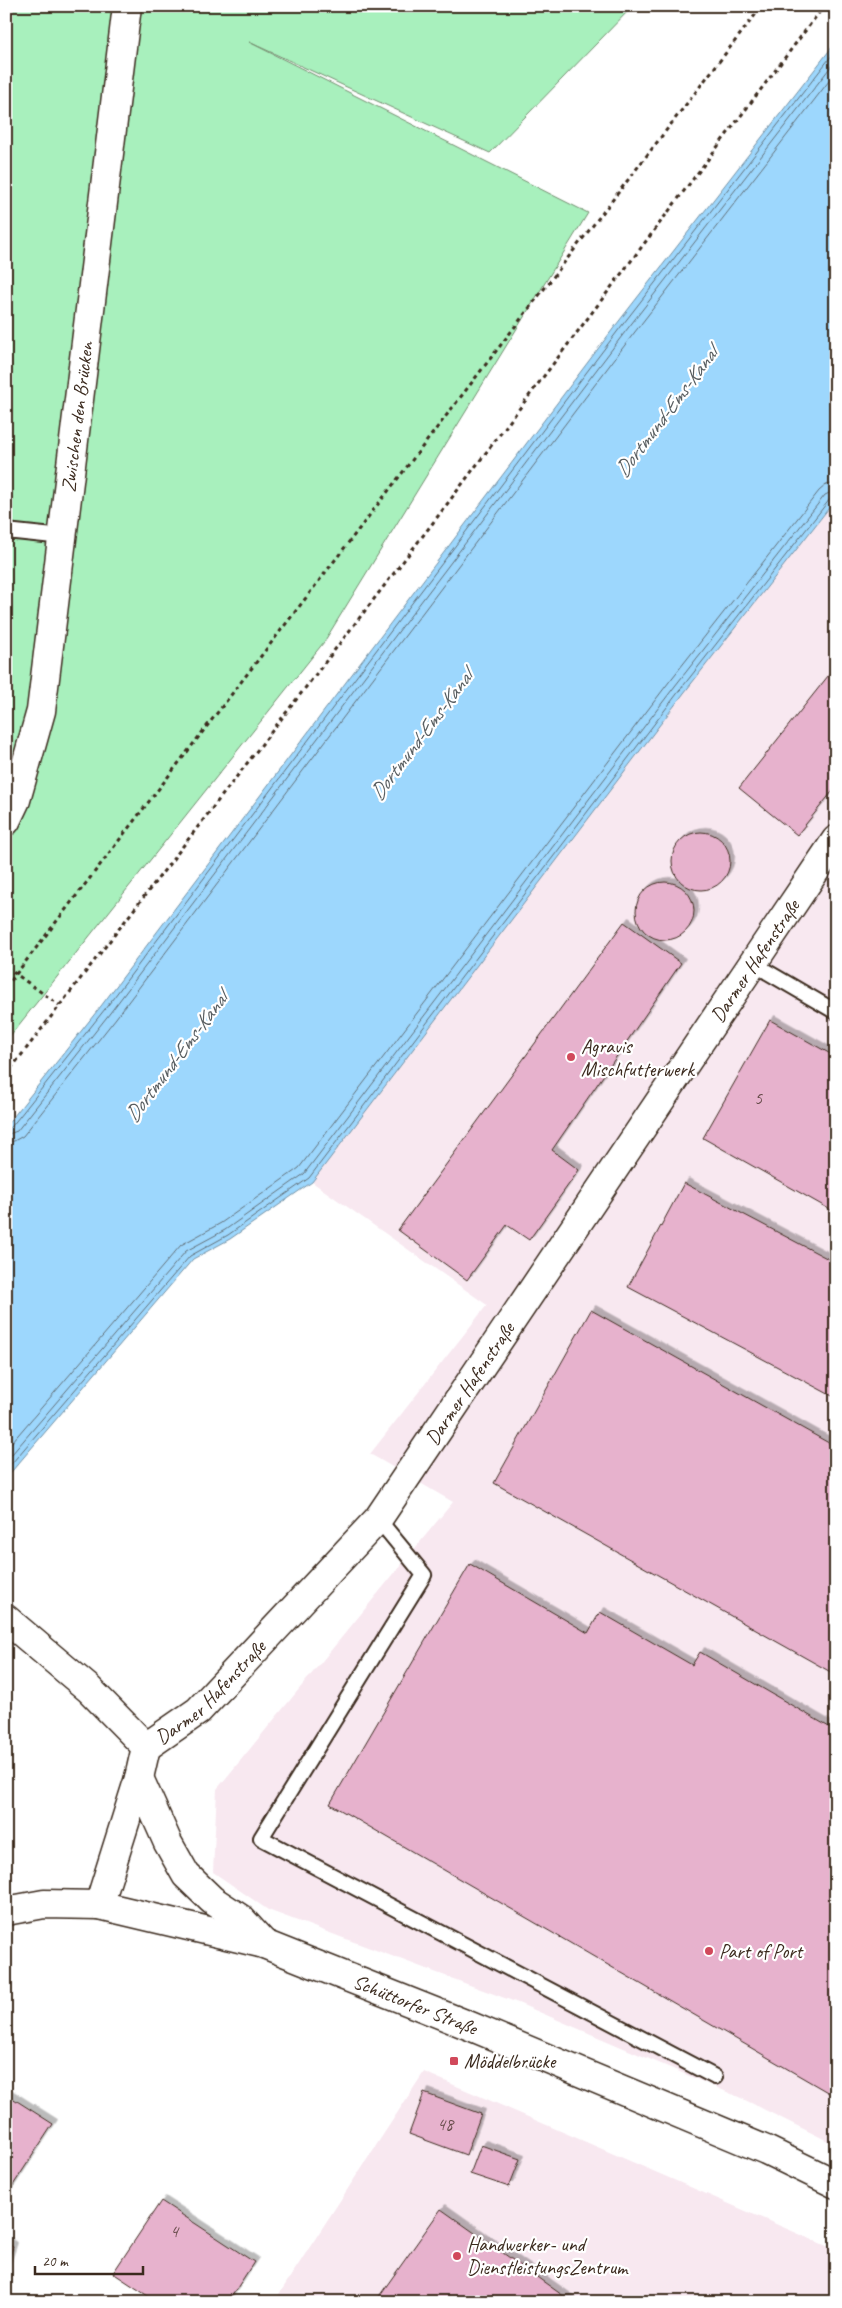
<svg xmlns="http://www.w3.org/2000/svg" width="842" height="2308" viewBox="0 0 842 2308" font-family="Caveat,sans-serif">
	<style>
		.built { fill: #f8e8f0 }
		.green { fill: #a8f0bd; stroke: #728d6e }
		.water { fill: #9dd7fd; stroke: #7692a4 }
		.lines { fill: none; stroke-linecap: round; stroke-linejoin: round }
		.shore { stroke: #626f77; stroke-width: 1 }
		.building { fill: #e7b2cd; stroke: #3b2a1e; filter: url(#shadow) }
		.service-casing { stroke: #3b2a1e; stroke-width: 18 }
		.minor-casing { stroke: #3b2a1e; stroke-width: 31 }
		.tertiary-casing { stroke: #3b2a1e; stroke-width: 31 }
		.secondary-casing { stroke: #3b2a1e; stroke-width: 31 }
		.path { stroke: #3b2a1e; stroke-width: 3; stroke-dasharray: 4 4; stroke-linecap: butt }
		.service { stroke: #fff; stroke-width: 14 }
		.minor { stroke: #fff; stroke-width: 28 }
		.tertiary { stroke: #fff; stroke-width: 28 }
		.secondary { stroke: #fff; stroke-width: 28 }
		.poi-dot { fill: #d1495b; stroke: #fff; stroke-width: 2 }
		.labels { text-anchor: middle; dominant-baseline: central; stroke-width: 4.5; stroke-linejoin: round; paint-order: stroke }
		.number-label { font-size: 18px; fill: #664c4a }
		.street-label { font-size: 20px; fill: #3b2a1e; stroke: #fff }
		.poi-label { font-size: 20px; fill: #3b2a1e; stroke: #fff; text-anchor: start }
		.water-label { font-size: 21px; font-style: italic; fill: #585e61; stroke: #fff }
	</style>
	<defs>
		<filter id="shadow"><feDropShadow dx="4.5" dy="-4.5" stdDeviation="0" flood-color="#0004"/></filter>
	</defs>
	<rect width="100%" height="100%" fill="#fff"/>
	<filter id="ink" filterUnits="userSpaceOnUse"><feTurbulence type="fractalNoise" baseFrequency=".02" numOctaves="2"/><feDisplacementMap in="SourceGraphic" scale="10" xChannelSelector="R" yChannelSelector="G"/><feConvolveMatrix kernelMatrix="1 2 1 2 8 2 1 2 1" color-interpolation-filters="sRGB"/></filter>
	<g filter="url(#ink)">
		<g class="built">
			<path d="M836,499V2145L741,2098L518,2003L268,1910L213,1872L217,1789L453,1502L370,1454L487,1305L312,1182L684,693Z"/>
			<path d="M424,2072L836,2250V2302H274Z"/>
		</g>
		<path class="green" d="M6,6H633L490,153L249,42L588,213L324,642L6,1041Z"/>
		<path class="water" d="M836,42V499L684,693L312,1182L230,1239L193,1259L6,1478V1126L101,1006L616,325Z"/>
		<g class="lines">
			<g class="shore">
				<path d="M6,1129L12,1126L105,1009L620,328L836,50"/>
				<path d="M6,1135L17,1131L110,1013L625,332L836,60"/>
				<path d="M6,1142L14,1141L23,1136L116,1018L631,337L836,72"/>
				<path d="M6,1449L181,1245L221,1223L299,1168L669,682L819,491L826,485L836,483"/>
				<path d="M6,1461L186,1251L225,1230L304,1174L675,686L825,495L836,490"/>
				<path d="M6,1470L190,1256L228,1235L309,1178L680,690L830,499L836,497"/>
			</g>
		</g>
		<g class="building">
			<path d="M836,666V787L797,835L739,788Z"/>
			<circle cx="701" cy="861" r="29"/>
			<circle cx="665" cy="911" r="29"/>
			<path d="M624,922L681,963L552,1150L579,1170L529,1240L507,1225L467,1280L398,1230Z"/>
			<path d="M770,1020L836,1057V1213L703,1138Z"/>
			<path d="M684,1183L836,1263V1398L628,1287Z"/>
			<path d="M591,1310L836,1447V1675L494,1483Z"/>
			<path d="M470,1564L588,1633L600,1612L692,1665L700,1652L836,1731V2097L330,1804Z"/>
			<path d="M424,2093L481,2114L466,2155L409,2134Z"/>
			<path d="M6,2094L53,2124L6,2196Z"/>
			<path d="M481,2145L520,2159L509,2187L470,2174Z"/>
			<path d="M161,2201L254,2262L228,2302H157L113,2273Z"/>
			<path d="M441,2209L572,2302H375Z"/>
			<path d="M6,2242L13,2247L6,2268Z"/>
		</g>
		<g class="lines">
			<defs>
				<g id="service">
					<path d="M6,531L63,537"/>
					<path d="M752,963L836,1012"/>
					<path d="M378,1519L424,1575L261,1838L715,2077"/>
				</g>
				<g id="minor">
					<path id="s1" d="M146,1747L198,1711L378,1519L836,840"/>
				</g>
				<g id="tertiary">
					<path id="s2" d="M6,821L16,800L41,711L127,6"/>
					<path d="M6,1619L89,1689L146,1747L139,1778L99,1905"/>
					<path d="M139,1778L168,1843L186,1875L212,1900L241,1919L264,1944"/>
				</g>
				<g id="secondary">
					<path id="s3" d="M6,1911L44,1904L99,1905L264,1944L470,2026L766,2150L836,2184"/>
				</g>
			</defs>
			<use href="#service" class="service-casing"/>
			<use href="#minor" class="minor-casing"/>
			<use href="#tertiary" class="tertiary-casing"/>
			<use href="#secondary" class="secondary-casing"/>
			<g class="path">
				<path d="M6,967L59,1005"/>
				<path d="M6,987L762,6"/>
				<path d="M6,1075L432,524L824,6"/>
			</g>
			<use href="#service" class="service"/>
			<use href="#minor" class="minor"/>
			<use href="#tertiary" class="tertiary"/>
			<use href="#secondary" class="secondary"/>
		</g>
	</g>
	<g class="poi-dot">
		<circle cx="571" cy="1057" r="5"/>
		<circle cx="709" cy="1951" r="5"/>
		<rect x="449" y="2056" width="10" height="10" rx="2.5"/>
		<circle cx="457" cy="2256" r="5"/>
	</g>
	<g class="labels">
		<g class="number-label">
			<text x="758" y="1098">5</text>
			<text x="445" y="2124">48</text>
			<text x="174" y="2231">4</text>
		</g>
		<g class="street-label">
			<text stroke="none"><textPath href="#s2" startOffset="412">Zwischen den Brücken</textPath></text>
			<text stroke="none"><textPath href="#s1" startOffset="1000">Darmer Hafenstraße</textPath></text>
			<text stroke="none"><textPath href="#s1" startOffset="490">Darmer Hafenstraße</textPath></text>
			<text stroke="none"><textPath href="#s1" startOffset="85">Darmer Hafenstraße</textPath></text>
			<text stroke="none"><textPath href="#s3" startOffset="426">Schüttorfer Straße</textPath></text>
		</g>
		<g class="poi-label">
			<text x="581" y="1046">Agravis<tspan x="581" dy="23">Mischfutterwerk</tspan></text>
			<text x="719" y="1951">Part of Port</text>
			<text x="464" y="2061">Möddelbrücke</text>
			<text x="467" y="2244">Handwerker- und<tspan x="467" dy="23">DienstleistungsZentrum</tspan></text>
		</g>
		<g class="water-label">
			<text transform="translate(666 412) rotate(-53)">Dortmund-Ems-Kanal</text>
			<text transform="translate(421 735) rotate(-53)">Dortmund-Ems-Kanal</text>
			<text transform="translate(176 1057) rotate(-53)">Dortmund-Ems-Kanal</text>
		</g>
	</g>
	<rect width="842" height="2308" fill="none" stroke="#fff" stroke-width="25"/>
	<rect x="12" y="12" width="817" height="2283" fill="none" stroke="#3b2a1e" stroke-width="2" filter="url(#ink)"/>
	<path d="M35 2266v8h108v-8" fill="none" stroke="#3b2a1e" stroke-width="2.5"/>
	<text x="42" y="2266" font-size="15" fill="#3b2a1e" stroke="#ffffff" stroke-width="4" paint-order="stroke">20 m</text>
</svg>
